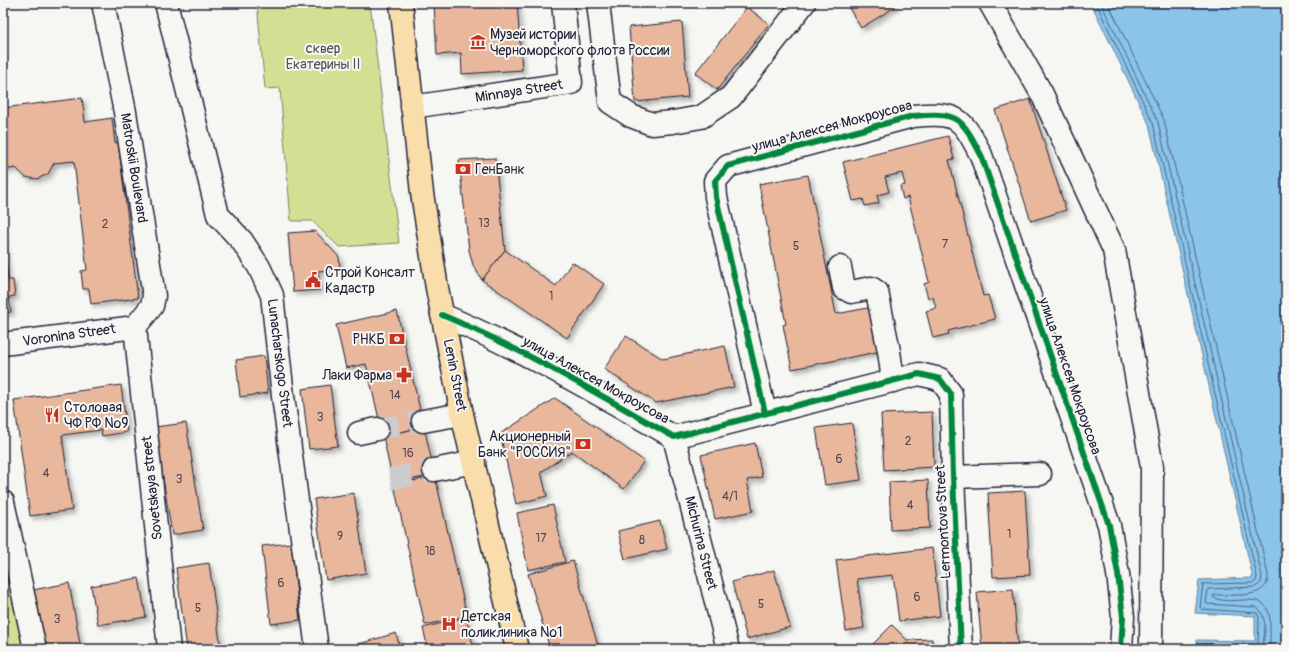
<svg xmlns="http://www.w3.org/2000/svg" width="1289" height="652" viewBox="0 0 1289 652" font-family="Pangolin,sans-serif">
	<style>
		.green { fill: #d3e093; stroke: #7a8167 }
		.water { fill: #8ac4e9; stroke: #6083a3 }
		.lines { fill: none; stroke-linecap: round; stroke-linejoin: round }
		.shore { stroke: #4c6381; stroke-width: 1 }
		.building { fill: #e9b79b; stroke: #22223b; filter: url(#shadow) }
		.minor-tunnel { stroke: #cccccd; stroke-width: 22; stroke-dasharray: 22 11; stroke-linecap: butt }
		.minor-casing { stroke: #22223b; stroke-width: 25 }
		.major-casing { stroke: #22223b; stroke-width: 25 }
		.minor { stroke: #f6f6f2; stroke-width: 22 }
		.major { stroke: #f9ddab; stroke-width: 22 }
		.cycleway-casing { stroke: #f6f6f2; stroke-width: 8 }
		.cycleway { stroke: #00873e; stroke-width: 6 }
		.labels { text-anchor: middle; dominant-baseline: central; stroke-width: 4; stroke-linejoin: round; paint-order: stroke }
		.number-label { font-size: 12px; fill: #544753 }
		.poi-label { font-size: 14px; fill: #22223b; stroke: #f6f6f2; text-anchor: start }
		.park-label { font-size: 14px; fill: #4e5251; stroke: #f6f6f2 }
		.street-label { font-size: 14px; fill: #22223b; stroke: #f6f6f2 }
	</style>
	<defs>
		<filter id="shadow"><feDropShadow dx="3.5" dy="3.5" stdDeviation="2" flood-color="#0004"/></filter>
	</defs>
	<rect width="100%" height="100%" fill="#f6f6f2"/>
	<filter id="ink" filterUnits="userSpaceOnUse"><feTurbulence type="fractalNoise" baseFrequency=".025" numOctaves="2"/><feDisplacementMap in="SourceGraphic" scale="8" xChannelSelector="R" yChannelSelector="G"/><feConvolveMatrix kernelMatrix="1 2 1 2 8 2 1 2 1" color-interpolation-filters="sRGB"/></filter>
	<g filter="url(#ink)">
		<g class="green">
			<path d="M257,3H370L399,243L339,247L312,221H291L280,88L265,89Z"/>
			<path d="M3,539L31,649H3Z"/>
		</g>
		<path class="water" d="M1091,3H1286V649H1196L1197,640L1255,641V616L1195,613L1199,580L1253,578L1149,124Z"/>
		<g class="lines">
			<g class="shore">
				<path d="M1096,3L1153,123L1257,577L1256,581L1253,583L1203,584L1200,607L1202,609L1257,613L1259,617L1258,644L1254,646L1203,644L1200,649"/>
				<path d="M1101,3L1158,122L1262,576L1261,583L1255,587L1208,589L1206,603L1207,604L1255,607C1268,611 1267,642 1259,649"/>
				<path d="M1108,3L1164,120L1268,575C1269,601 1231,594 1214,595L1213,597C1231,609 1271,584 1270,624C1270,633 1271,642 1268,649"/>
			</g>
		</g>
		<g class="building">
			<path d="M457,3H517L522,70L462,74L461,53L437,55L434,5Z"/>
			<path d="M846,3H892L895,7L861,28Z"/>
			<path d="M747,7L769,24L717,90L695,73Z"/>
			<path d="M682,22L688,97L635,102L629,27Z"/>
			<path d="M82,98L85,122L112,118L115,143L118,142L138,298L91,304L89,289H83L81,271L87,270L74,161L54,163L48,174L37,179L25,177L16,168L3,170V108Z"/>
			<path d="M1030,99L1066,210L1031,221L995,110Z"/>
			<path d="M948,136L954,159L949,160L983,296L988,295L995,319L948,331L949,334L933,338L926,311L936,308L933,297L928,298L924,284L929,282L908,197L903,199L900,186L905,185L902,173L885,177L889,192L877,195L879,203L865,206L863,199L853,201L843,162Z"/>
			<path d="M495,158L505,250L482,280L473,265L469,250L459,160Z"/>
			<path d="M808,175L836,314L873,307L882,351L792,369L783,325L786,324L759,184Z"/>
			<path d="M315,231L339,257L340,269L318,271L320,290L293,292L288,233Z"/>
			<path d="M3,237L8,280H13L15,296L9,297L11,312L3,313Z"/>
			<path d="M505,250L556,286L572,262L604,284L567,338L482,280Z"/>
			<path d="M397,311L424,427L383,436L366,364L346,368L336,325Z"/>
			<path d="M626,336L663,359L725,346L734,387L656,403L604,369Z"/>
			<path d="M264,356L268,393L240,397L236,360Z"/>
			<path d="M121,385L127,432L102,436L101,430L62,435L72,510L30,516L14,400Z"/>
			<path d="M330,385L338,446L309,449L302,389Z"/>
			<path d="M555,398L644,461L624,489L572,451L541,472L547,496L516,504L500,434Z"/>
			<path d="M932,412L934,467L884,470L881,414Z"/>
			<path d="M186,423L203,530L172,535L155,427Z"/>
			<path d="M852,423L861,480L825,485L816,428Z"/>
			<path d="M424,427L435,475L393,483L383,436Z"/>
			<path d="M755,443L762,477L747,480L753,511L715,519L701,455Z"/>
			<path d="M435,476L467,616L425,625L394,485Z"/>
			<path d="M928,480L930,528L891,530L889,482Z"/>
			<path d="M1025,491L1030,575L993,577L988,493Z"/>
			<path d="M354,493L366,573L326,580L314,499Z"/>
			<path d="M553,505L565,562L528,570L517,513Z"/>
			<path d="M660,521L667,549L625,559L618,531Z"/>
			<path d="M291,543L300,620L271,624L262,546Z"/>
			<path d="M932,548L940,616L899,621L893,575L857,579L864,628L846,631L836,560Z"/>
			<path d="M573,561L599,649H550L528,574Z"/>
			<path d="M209,563L221,649H187L176,568Z"/>
			<path d="M774,570L790,627L747,639L732,582Z"/>
			<path d="M139,578L146,617L98,625L91,586Z"/>
			<path d="M69,583L81,649H44L33,590Z"/>
			<path d="M1013,589L1018,649H982L977,592Z"/>
			<path d="M466,617L474,649H428L423,628Z"/>
			<path d="M892,625L907,640L932,639L933,649H874L871,646Z"/>
			<path d="M396,633L400,649H349V647Z"/>
			<path d="M305,647L306,649H285Z"/>
		</g>
		<g class="lines">
			<g class="minor-tunnel">
				<path d="M377,429L423,421"/>
				<path d="M390,479L434,470"/>
			</g>
			<defs>
				<g id="minor">
					<path d="M103,3L125,112L154,296L152,306L135,327"/>
					<path d="M166,3L218,215L242,241L259,267L272,295L283,396L317,649"/>
					<path d="M598,3L610,102L631,116L652,124L673,122L701,117L731,97L804,3"/>
					<path d="M990,3L1042,94L1114,250L1152,467L1151,649"/>
					<path d="M412,107L571,83L563,3"/>
					<path d="M840,267L844,288L851,292L871,288L877,292L889,351L893,381"/>
					<path d="M442,315C523,349 598,394 674,437L919,374L940,379L951,394L953,477L961,649"/>
					<path d="M135,327L169,649"/>
					<path d="M3,344L135,327"/>
					<path d="M765,413L716,197L715,181L728,166L913,116C957,112 961,116 981,155L1109,525L1118,574L1123,617L1121,649"/>
					<path d="M423,421L462,414"/>
					<path d="M359,433L377,429"/>
					<path d="M674,437L728,649"/>
					<path d="M434,470L474,462"/>
					<path d="M953,477L1040,474"/>
					<path d="M3,502L35,649"/>
				</g>
				<path id="major" d="M401,3L422,193L437,288L462,414L517,649"/>
			</defs>
			<use href="#minor" class="minor-casing"/>
			<use href="#major" class="major-casing"/>
			<use href="#minor" class="minor"/>
			<use href="#major" class="major"/>
			<defs>
				<g id="cycleway">
					<path d="M442,315C523,349 598,394 674,437L919,374L940,379L951,394L953,477L961,649"/>
					<path d="M765,413L716,197L715,181L728,166L913,116C957,112 961,116 981,155L1109,525L1118,574L1123,617L1121,649"/>
				</g>
			</defs>
			<use href="#cycleway" class="cycleway-casing"/>
			<use href="#cycleway" class="cycleway"/>
		</g>
	</g>
	<defs>
		<symbol id="museum-bare" viewBox="-9 -9 18 18"><path d="M0-6L6-3V-2H-6V-3ZM-5-1h2V3h-2ZM-1-1h2V3h-2ZM3-1h2V3H3ZM-6 4H6V6H-6Z" fill="#c8321e" stroke="#f6f6f2" stroke-width="2.5" paint-order="stroke"/></symbol>
		<symbol id="bank-bare" viewBox="-9 -9 18 18"><path d="M-6-4H6V4H-6ZM0-2.3a2.3 2.3 0 1 0 0 4.6a2.3 2.3 0 1 0 0-4.6Z" fill="#c8321e" stroke="#f6f6f2" stroke-width="2.5" paint-order="stroke"/></symbol>
		<symbol id="civic-bare" viewBox="-9 -9 18 18"><path d="M-.6-6.5H3V-4.5H.6V-3L4-1V1h2V6H-6V1h2V-1L-.6-3ZM-1.2 2.5V6h2.4V2.5Z" fill="#c8321e" stroke="#f6f6f2" stroke-width="2.5" paint-order="stroke"/></symbol>
		<symbol id="pharmacy-bare" viewBox="-9 -9 18 18"><path d="M-2-6h4v4h4v4h-4v4h-4v-4h-4v-4h4Z" fill="#c8321e" stroke="#f6f6f2" stroke-width="2.5" paint-order="stroke"/></symbol>
		<symbol id="restaurant-bare" viewBox="-9 -9 18 18"><path d="M-5-6h1v4h1v-4h1v4h1v-4h1v5L-1.5 .5V6h-2V.5L-5-1ZM5-6V6H3V1.5H1.5Q1.5-4 5-6Z" fill="#c8321e" stroke="#f6f6f2" stroke-width="2.5" paint-order="stroke"/></symbol>
		<symbol id="hospital-bare" viewBox="-9 -9 18 18"><path d="M-5-5h3v3.5h4V-5h3V5h-3V1.5h-4V5h-3Z" fill="#c8321e" stroke="#f6f6f2" stroke-width="2.5" paint-order="stroke"/></symbol>
	</defs>
	<g fill-rule="evenodd">
		<use href="#museum-bare" x="467" y="31" width="22" height="22"/>
		<use href="#bank-bare" x="452" y="158" width="22" height="22"/>
		<use href="#civic-bare" x="302" y="269" width="22" height="22"/>
		<use href="#bank-bare" x="386" y="328" width="22" height="22"/>
		<use href="#pharmacy-bare" x="393" y="364" width="22" height="22"/>
		<use href="#restaurant-bare" x="41" y="404" width="22" height="22"/>
		<use href="#bank-bare" x="572" y="433" width="22" height="22"/>
		<use href="#hospital-bare" x="438" y="613" width="22" height="22"/>
	</g>
	<g class="labels">
		<g class="number-label">
			<text x="484" y="223">13</text>
			<text x="105" y="224">2</text>
			<text x="945" y="244">7</text>
			<text x="796" y="246">5</text>
			<text x="551" y="296">1</text>
			<text x="395" y="395">14</text>
			<text x="320" y="417">3</text>
			<text x="908" y="441">2</text>
			<text x="408" y="453">16</text>
			<text x="839" y="459">6</text>
			<text x="46" y="473">4</text>
			<text x="179" y="479">3</text>
			<text x="730" y="496">4/1</text>
			<text x="910" y="505">4</text>
			<text x="1009" y="534">1</text>
			<text x="340" y="536">9</text>
			<text x="541" y="538">17</text>
			<text x="642" y="540">8</text>
			<text x="430" y="551">18</text>
			<text x="281" y="583">6</text>
			<text x="917" y="597">6</text>
			<text x="761" y="604">5</text>
			<text x="198" y="608">5</text>
			<text x="57" y="619">3</text>
		</g>
		<g class="poi-label">
			<text x="490" y="34">Музей истории<tspan x="490" dy="16">Черноморского флота России</tspan></text>
			<text x="475" y="169">ГенБанк</text>
			<text x="325" y="272">Строй Консалт<tspan x="325" dy="16">Кадастр</tspan></text>
			<text x="385" y="339" text-anchor="end">РНКБ</text>
			<text x="392" y="375" text-anchor="end">Лаки Фарма</text>
			<text x="64" y="407">Столовая<tspan x="64" dy="16">ЧФ РФ №9</tspan></text>
			<text x="571" y="436" text-anchor="end">Акционерный<tspan x="571" dy="16">Банк "РОССИЯ"</tspan></text>
			<text x="461" y="616">Детская<tspan x="461" dy="16">поликлиника №1</tspan></text>
		</g>
		<g class="park-label">
			<text x="323" y="48">cквер<tspan x="323" dy="16">Екатерины II</tspan></text>
		</g>
		<g class="street-label">
			<text transform="translate(519 91) rotate(-9)">Minnaya Street</text>
			<text transform="translate(832 126) rotate(-15)">улица Алексея Мокроусова</text>
			<text transform="translate(134 168) rotate(81)">Matroskii Boulevard</text>
			<text transform="translate(69 335) rotate(-8)">Voronina Street</text>
			<text transform="translate(280 363) rotate(83)">Lunacharskogo Street</text>
			<text transform="translate(455 375) rotate(79)">Lenin Street</text>
			<text transform="translate(1070 376) rotate(71)">улица Алексея Мокроусова</text>
			<text transform="translate(596 380) rotate(29)">улица Алексея Мокроусова</text>
			<text transform="translate(152 488) rotate(-96)">Sovetskaya street</text>
			<text transform="translate(943 522) rotate(-93)">Lermontova Street</text>
			<text transform="translate(701 543) rotate(76)">Michurina Street</text>
		</g>
	</g>
	<rect width="1289" height="652" fill="none" stroke="#f6f6f2" stroke-width="16"/>
	<rect x="8" y="8" width="1273" height="636" fill="none" stroke="#22223b" stroke-width="1.5" filter="url(#ink)"/>
</svg>
